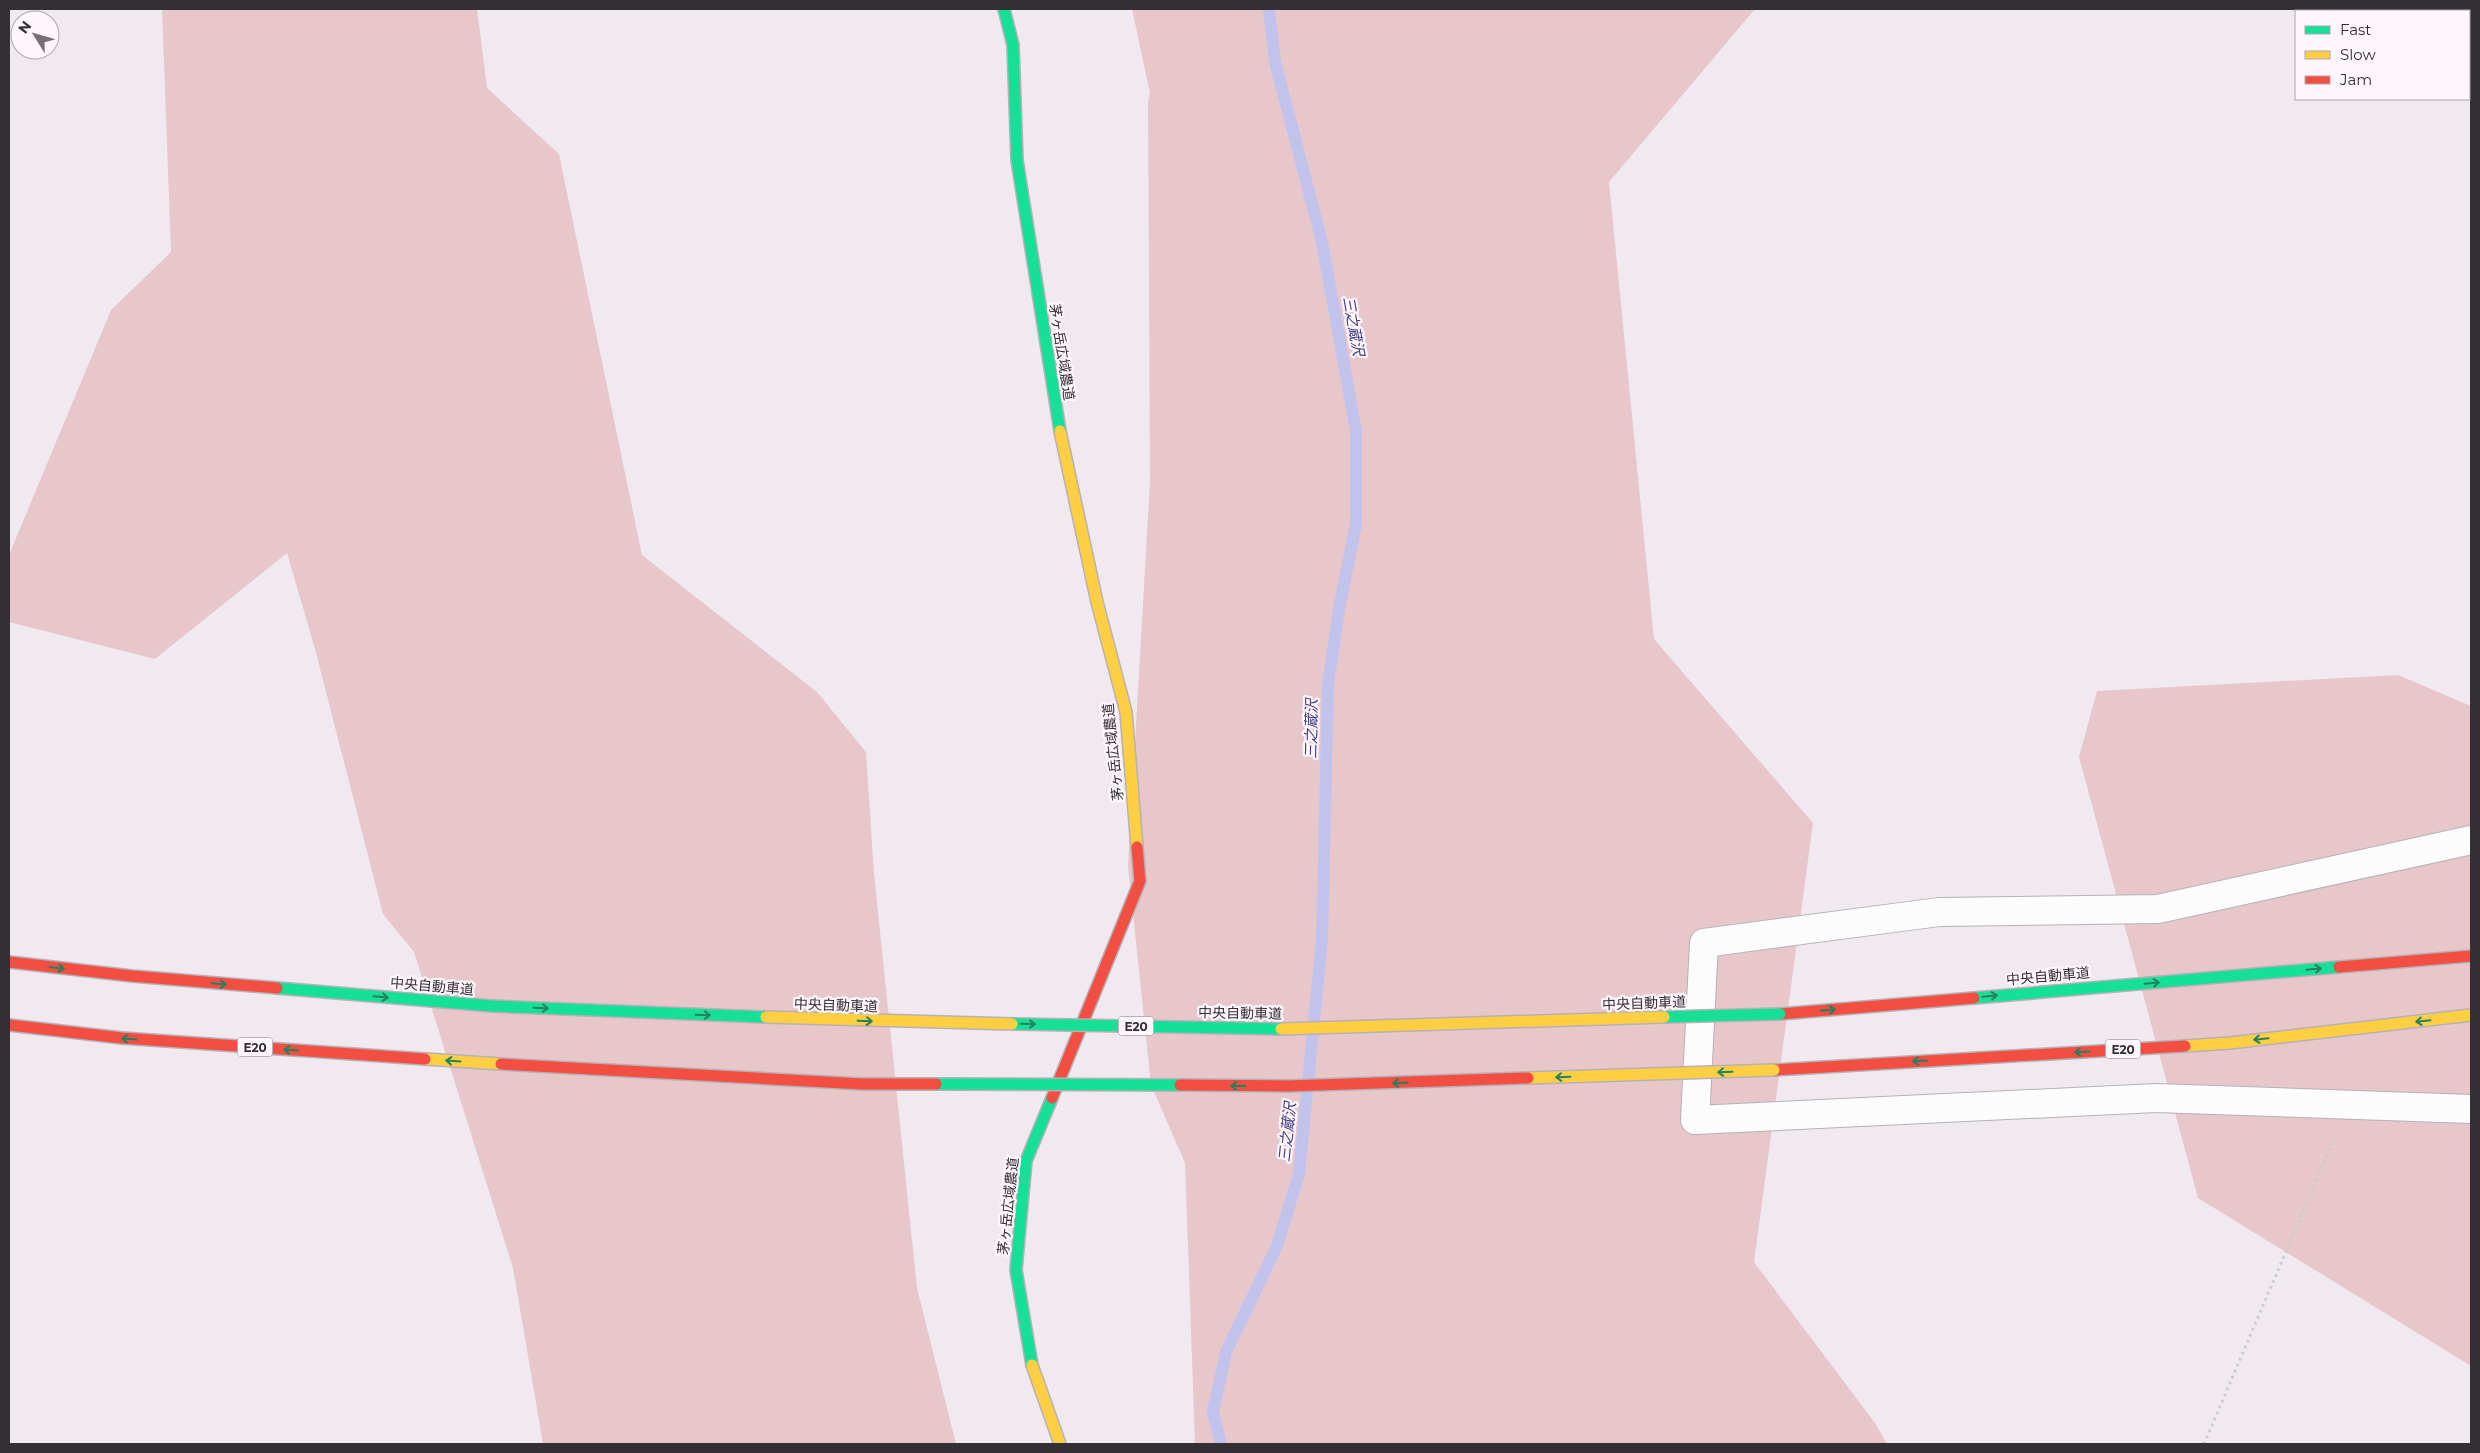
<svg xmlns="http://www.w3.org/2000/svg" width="2480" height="1453" viewBox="0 0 2480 1453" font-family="Montserrat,'Noto Sans JP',sans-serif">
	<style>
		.green { fill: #e8c7cb }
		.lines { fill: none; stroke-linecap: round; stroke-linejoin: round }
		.stream { stroke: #c2c3ed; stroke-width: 12 }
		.street-casing { stroke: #b6b1b6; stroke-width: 30 }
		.fast-casing { stroke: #b6b1b6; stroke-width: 14 }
		.slow-casing { stroke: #b6b1b6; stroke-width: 14 }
		.jam-casing { stroke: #b6b1b6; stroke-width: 14 }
		.path { stroke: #cdcacd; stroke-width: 3; stroke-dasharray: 2.5 4; stroke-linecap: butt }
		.street { stroke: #fdfcfd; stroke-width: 28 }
		.fast { stroke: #16e098; stroke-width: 11 }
		.slow { stroke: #ffcf43; stroke-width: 11 }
		.jam { stroke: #f24e42; stroke-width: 11 }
		.fast-bridge-casing { stroke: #b6b1b6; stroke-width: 14; stroke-linecap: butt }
		.slow-bridge-casing { stroke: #b6b1b6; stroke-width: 14; stroke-linecap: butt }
		.jam-bridge-casing { stroke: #b6b1b6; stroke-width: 14; stroke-linecap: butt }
		.fast-bridge { stroke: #16e098; stroke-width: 11 }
		.slow-bridge { stroke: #ffcf43; stroke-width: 11 }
		.jam-bridge { stroke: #f24e42; stroke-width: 11 }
		.oneway { stroke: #267f61 }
		.labels { text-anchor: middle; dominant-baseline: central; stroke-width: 4.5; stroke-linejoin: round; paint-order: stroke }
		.shield { fill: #fef6fd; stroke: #716b70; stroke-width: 1 }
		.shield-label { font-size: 12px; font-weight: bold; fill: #342f34 }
		.street-label { font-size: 14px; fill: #342f34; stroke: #fef6fd }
		.water-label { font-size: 15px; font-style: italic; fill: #434085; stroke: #fef6fd }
	</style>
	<rect width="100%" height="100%" fill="#f0eaf0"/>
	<g class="green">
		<path d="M162,9H477L487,88L559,154L642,555L817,692L866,752L874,873L917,1288L956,1444H543L513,1268L414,952L383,914L315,649L287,553L155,659L9,622V555L111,310L171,252Z"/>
		<path d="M1132,9H1755L1609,182L1654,639L1813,823L1754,1262L1875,1423L1887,1444H1195L1185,1163L1151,1085L1128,866L1150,481L1148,101L1150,93Z"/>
		<path d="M2398,675L2471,706V1366L2198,1198L2079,757L2097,691Z"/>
	</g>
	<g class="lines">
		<path class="stream" d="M1221,1444L1213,1412L1226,1352L1277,1246L1299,1174L1322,940L1328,685L1339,609L1356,524V431L1322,242L1275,62L1269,9"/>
		<defs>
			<path id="street" d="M2471,840L2158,909L1939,912L1704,943L1695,1120L2156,1098L2471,1109"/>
			<g id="fast">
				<path d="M1004,9L1013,45L1017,160L1060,431"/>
				<path d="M277,988L492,1006"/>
				<path d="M1974,998L2339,967"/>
				<path d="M1032,1365L1016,1270L1026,1161L1052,1098"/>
			</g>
			<g id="slow">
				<path d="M1060,431L1097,602L1126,712L1137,847"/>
				<path d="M2185,1046L2230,1043L2471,1015"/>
				<path d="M425,1059L501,1064"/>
				<path d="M1032,1365L1060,1444"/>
			</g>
			<g id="jam">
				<path d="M9,962L132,976L277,988"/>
				<path d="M2339,967L2471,956"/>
				<path d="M1780,1014L1974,998"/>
				<path d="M9,1025L122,1038L425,1059"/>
				<path d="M1774,1070L2185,1046"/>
				<path d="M1052,1098L1140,881L1137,847"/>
			</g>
		</defs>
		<use href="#street" class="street-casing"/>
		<use href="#fast" class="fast-casing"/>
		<use href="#slow" class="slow-casing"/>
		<use href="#jam" class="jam-casing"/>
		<path class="path" d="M2204,1444L2334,1139"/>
		<use href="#street" class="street"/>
		<use href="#fast" class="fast"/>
		<use href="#slow" class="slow"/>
		<use href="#jam" class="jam"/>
		<defs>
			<g id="fast-bridge">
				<path d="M492,1006L766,1017"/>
				<path d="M1664,1017L1780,1014"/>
				<path d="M1012,1024L1281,1029"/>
				<path d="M936,1084L1180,1085"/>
			</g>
			<g id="slow-bridge">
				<path d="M766,1017L1012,1024"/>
				<path d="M1281,1029L1664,1017"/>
				<path d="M1528,1078L1774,1070"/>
			</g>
			<g id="jam-bridge">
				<path d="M501,1064L862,1084H936"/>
				<path d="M1180,1085L1288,1086L1528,1078"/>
			</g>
		</defs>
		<use href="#fast-bridge" class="fast-bridge-casing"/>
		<use href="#slow-bridge" class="slow-bridge-casing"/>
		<use href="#jam-bridge" class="jam-bridge-casing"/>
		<use href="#fast-bridge" class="fast-bridge"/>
		<use href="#slow-bridge" class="slow-bridge"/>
		<use href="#jam-bridge" class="jam-bridge"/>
	</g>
	<defs><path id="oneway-shaft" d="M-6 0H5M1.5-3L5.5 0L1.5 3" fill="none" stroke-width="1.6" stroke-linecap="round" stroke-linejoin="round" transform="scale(1.25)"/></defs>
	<g class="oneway">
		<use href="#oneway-shaft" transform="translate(57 968) rotate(7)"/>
		<use href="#oneway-shaft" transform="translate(2314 969) rotate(-5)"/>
		<use href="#oneway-shaft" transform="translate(2152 983) rotate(-5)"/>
		<use href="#oneway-shaft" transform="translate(219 984) rotate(5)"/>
		<use href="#oneway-shaft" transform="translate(1990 996) rotate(-5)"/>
		<use href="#oneway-shaft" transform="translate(381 997) rotate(5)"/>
		<use href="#oneway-shaft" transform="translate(541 1008) rotate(2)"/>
		<use href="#oneway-shaft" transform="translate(1828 1010) rotate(-5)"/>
		<use href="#oneway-shaft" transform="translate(703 1015) rotate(2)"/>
		<use href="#oneway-shaft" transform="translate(865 1021) rotate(2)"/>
		<use href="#oneway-shaft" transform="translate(2423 1021) rotate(174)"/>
		<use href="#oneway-shaft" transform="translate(1028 1024) rotate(1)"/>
		<use href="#oneway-shaft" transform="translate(129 1039) rotate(-176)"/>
		<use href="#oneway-shaft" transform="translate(2261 1039) rotate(174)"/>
		<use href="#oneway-shaft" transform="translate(291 1050) rotate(-176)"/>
		<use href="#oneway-shaft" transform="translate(2082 1052) rotate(177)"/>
		<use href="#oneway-shaft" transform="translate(453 1061) rotate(-176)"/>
		<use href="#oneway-shaft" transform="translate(1920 1061) rotate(177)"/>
		<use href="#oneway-shaft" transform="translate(1725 1072) rotate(178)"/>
		<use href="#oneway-shaft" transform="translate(1563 1077) rotate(178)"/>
		<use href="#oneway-shaft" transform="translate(1400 1083) rotate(178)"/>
		<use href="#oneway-shaft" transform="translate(1238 1086) rotate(-180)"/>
	</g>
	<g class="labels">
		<g class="shield">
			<rect x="1118.5" y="1016.5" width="35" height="19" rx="4"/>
			<rect x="237.5" y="1037.5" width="35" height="19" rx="4"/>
			<rect x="2105.5" y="1039.5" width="35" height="19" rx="4"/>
		</g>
		<g class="shield-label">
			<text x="1136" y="1026">E20</text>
			<text x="255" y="1047">E20</text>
			<text x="2123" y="1049">E20</text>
		</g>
		<g class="street-label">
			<text transform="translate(1062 352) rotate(81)">茅ヶ岳広域農道</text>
			<text transform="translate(1113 752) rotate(-96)">茅ヶ岳広域農道</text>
			<text transform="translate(2048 976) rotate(-5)">中央自動車道</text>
			<text transform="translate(432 986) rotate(5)">中央自動車道</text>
			<text transform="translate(1644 1003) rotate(-2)">中央自動車道</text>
			<text transform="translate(836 1005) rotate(2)">中央自動車道</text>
			<text transform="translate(1240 1013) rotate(1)">中央自動車道</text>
			<text transform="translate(1008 1206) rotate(-84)">茅ヶ岳広域農道</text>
		</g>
		<g class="water-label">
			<text transform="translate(1354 326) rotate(80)">三之蔵沢</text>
			<text transform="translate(1311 729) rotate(-89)">三之蔵沢</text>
			<text transform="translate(1287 1132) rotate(-84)">三之蔵沢</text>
		</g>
	</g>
	<rect width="2480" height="1453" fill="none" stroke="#342f34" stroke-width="20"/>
	<rect x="2295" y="10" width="175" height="90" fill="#fef6fd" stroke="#ada6ad"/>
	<rect x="2305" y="26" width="25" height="8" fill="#16e098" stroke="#ada6ad"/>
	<text x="2340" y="35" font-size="15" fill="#342f34">Fast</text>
	<rect x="2305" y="51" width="25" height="8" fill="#ffcf43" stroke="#ada6ad"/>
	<text x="2340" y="60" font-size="15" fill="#342f34">Slow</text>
	<rect x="2305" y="76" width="25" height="8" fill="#f24e42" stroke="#ada6ad"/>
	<text x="2340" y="85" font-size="15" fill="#342f34">Jam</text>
	<g transform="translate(35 35) rotate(307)"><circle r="24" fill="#fef6fd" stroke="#ada6ad"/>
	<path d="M0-4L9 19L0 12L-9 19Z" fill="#767076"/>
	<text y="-8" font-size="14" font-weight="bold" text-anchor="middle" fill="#342f34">N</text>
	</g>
</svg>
